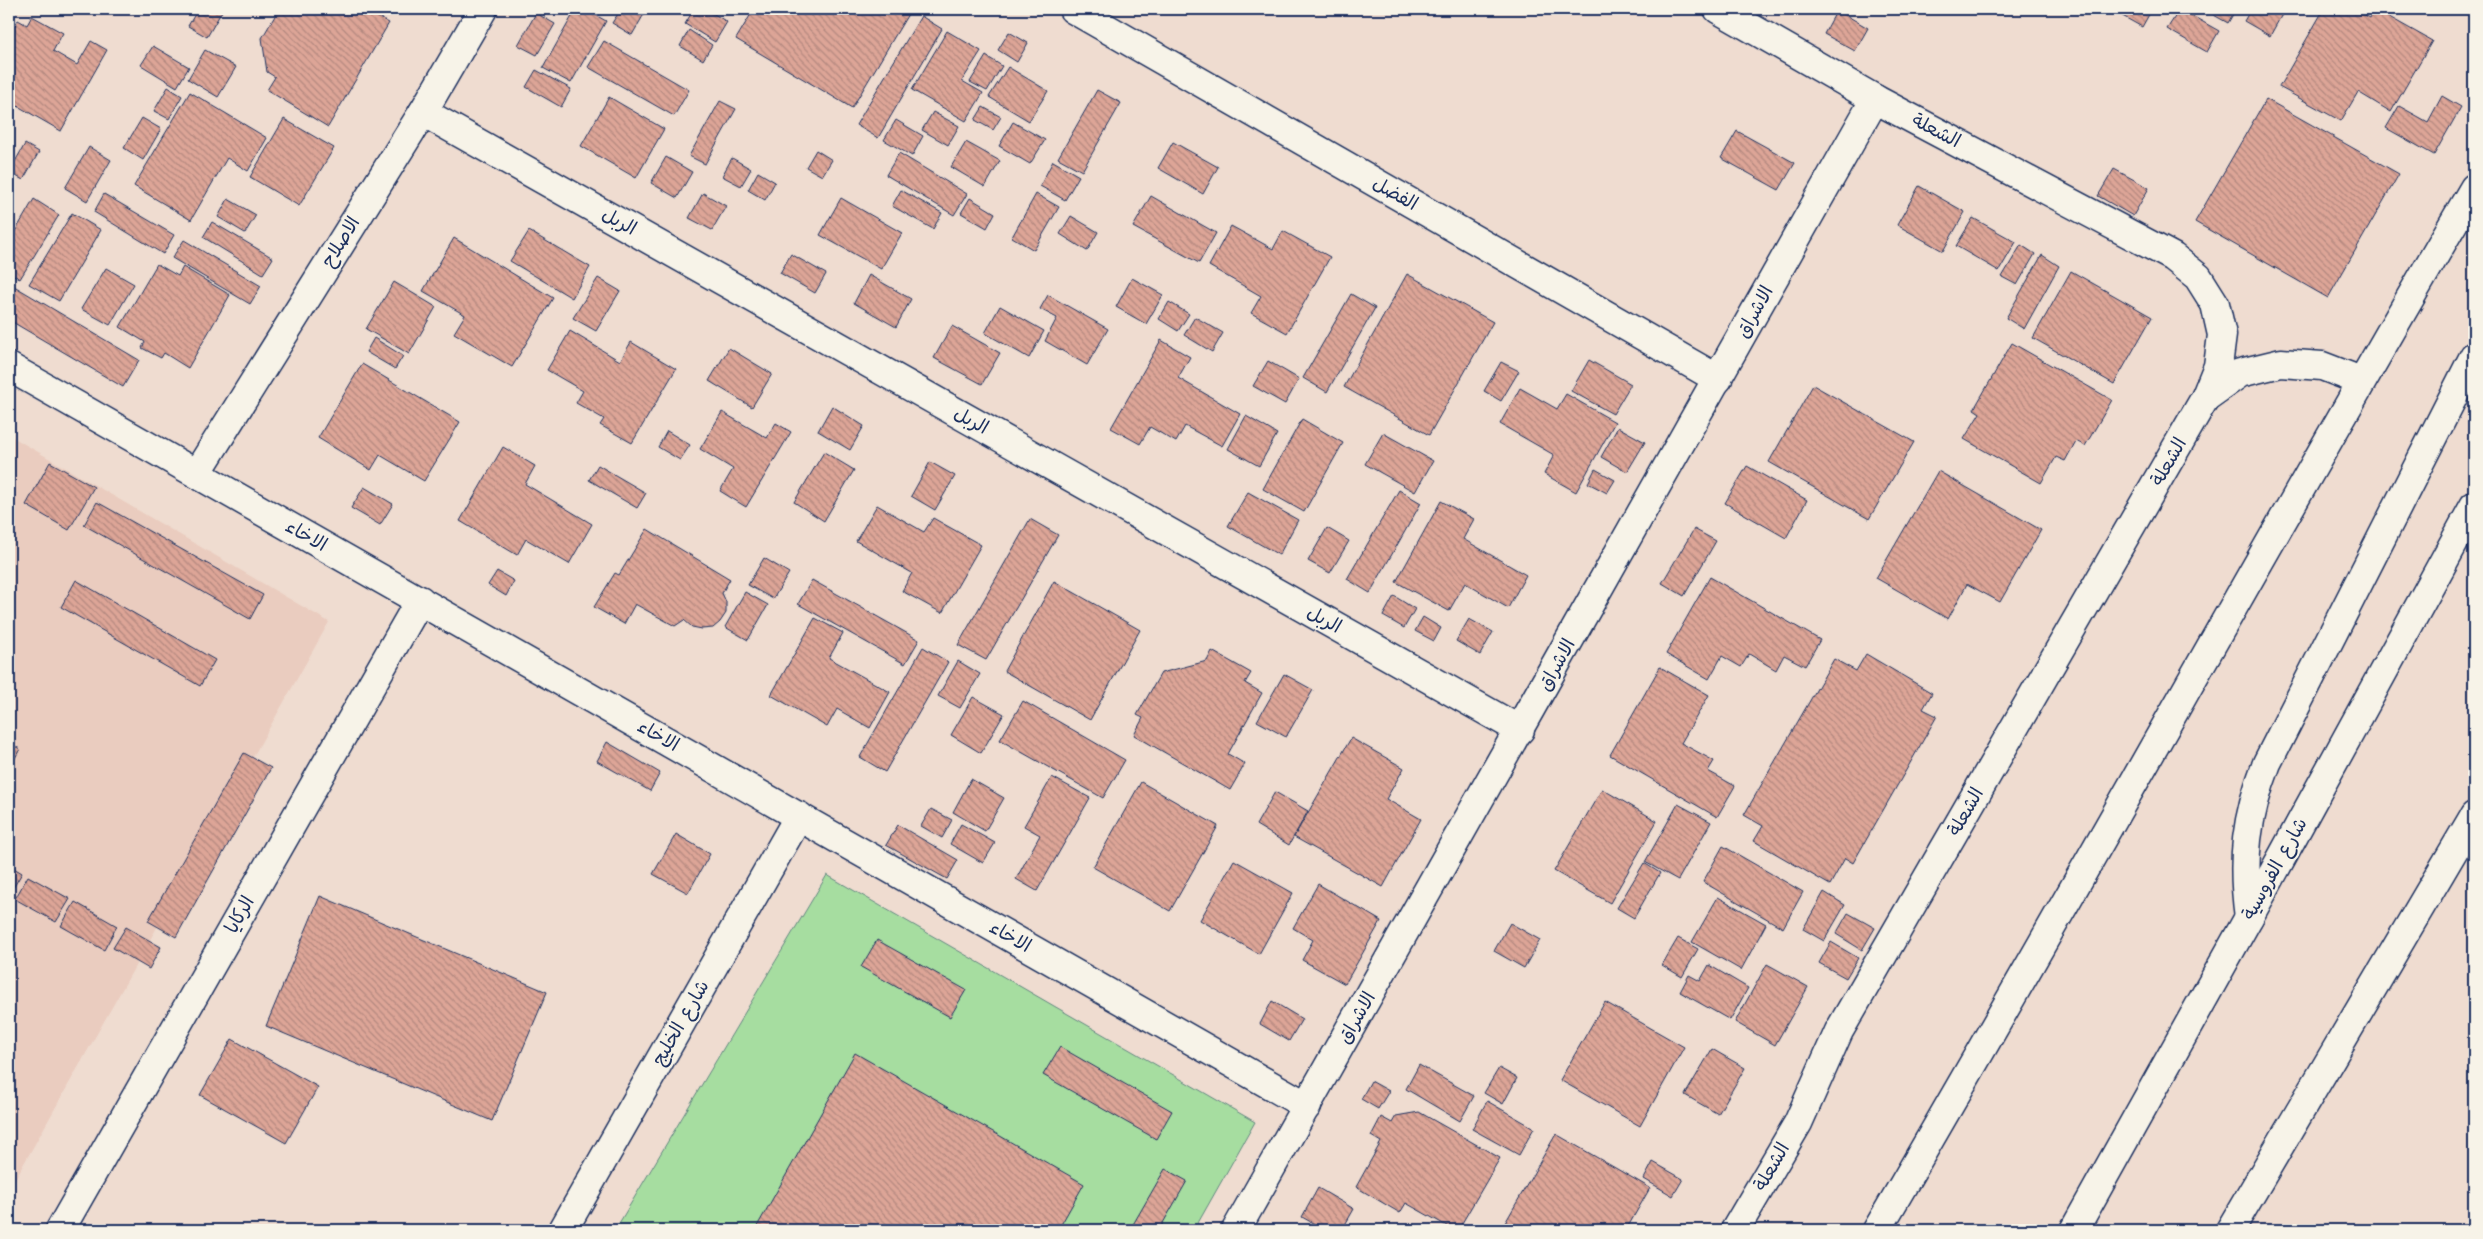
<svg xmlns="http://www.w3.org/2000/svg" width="2483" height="1239" viewBox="0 0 2483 1239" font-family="'Architects Daughter','Playpen Sans Arabic',sans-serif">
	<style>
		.built { fill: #eaccbf }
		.grass { fill: #a6dda0; stroke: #60867f }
		.building { fill: url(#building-back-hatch); stroke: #1b2f5e }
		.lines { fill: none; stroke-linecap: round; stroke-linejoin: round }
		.street-casing { stroke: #1b2f5e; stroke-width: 31 }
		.highway-casing { stroke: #1b2f5e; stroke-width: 31 }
		.street { stroke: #f7f3e8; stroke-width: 28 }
		.highway { stroke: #f7f3e8; stroke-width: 28 }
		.labels { text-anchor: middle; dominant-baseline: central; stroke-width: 4; stroke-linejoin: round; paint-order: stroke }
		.street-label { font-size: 19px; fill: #1b2f5e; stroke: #f7f3e8 }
	</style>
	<defs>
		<pattern id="building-back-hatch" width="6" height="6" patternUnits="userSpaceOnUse" patternTransform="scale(1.25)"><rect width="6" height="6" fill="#dda597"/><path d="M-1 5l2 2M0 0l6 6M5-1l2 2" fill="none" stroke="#b2877e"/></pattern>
	</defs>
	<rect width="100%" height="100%" fill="#efdcd0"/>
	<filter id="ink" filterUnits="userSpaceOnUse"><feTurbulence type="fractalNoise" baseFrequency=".02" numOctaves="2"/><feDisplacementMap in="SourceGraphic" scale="10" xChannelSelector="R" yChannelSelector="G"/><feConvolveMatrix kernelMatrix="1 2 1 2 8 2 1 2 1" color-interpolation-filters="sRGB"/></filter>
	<g filter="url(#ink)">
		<path class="built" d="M9,435L329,622L9,1190Z"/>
		<path class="grass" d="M827,875L1255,1122L1194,1230H615Z"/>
		<g class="building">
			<path d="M198,9H218L222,11L207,37L188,26Z"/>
			<path d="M279,9H364L389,23L328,127L267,90L275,77L267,72L262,38Z"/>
			<path d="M576,9H585L606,21L571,83L543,68Z"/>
			<path d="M621,9H647L632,35L612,23Z"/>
			<path d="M694,9H706L727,22L715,42L685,24Z"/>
			<path d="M754,9H911L852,108L736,39Z"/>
			<path d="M2110,9H2147L2151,11L2142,27Z"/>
			<path d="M2180,9L2219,31L2207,52L2167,29Z"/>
			<path d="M2203,9H2236L2228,23Z"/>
			<path d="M2251,9H2285L2270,36L2244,21Z"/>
			<path d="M2324,9H2354L2370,18L2375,9L2432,41L2391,112L2358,92L2341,121L2279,87Z"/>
			<path d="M1837,10L1868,28L1855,51L1824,34Z"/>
			<path d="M536,13L555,24L537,55L518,45Z"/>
			<path d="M32,16L63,33L53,51L77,65L91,41L107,50L61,131L9,101V36L18,20L27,25Z"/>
			<path d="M921,16L942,29L878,138L856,125Z"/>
			<path d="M689,30L712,45L703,60L680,46Z"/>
			<path d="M947,31L981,51L962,81L983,93L966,121L912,90Z"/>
			<path d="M1009,32L1028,43L1017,62L998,50Z"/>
			<path d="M604,41L689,90L674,116L588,67Z"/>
			<path d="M153,46L189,67L177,87L141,65Z"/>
			<path d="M205,50L236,67L218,97L188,79Z"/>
			<path d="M986,56L1002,66L987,91L970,82Z"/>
			<path d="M1008,67L1048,91L1029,121L989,97Z"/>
			<path d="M536,70L571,89L561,107L526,87Z"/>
			<path d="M168,87L182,96L169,119L154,111Z"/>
			<path d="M1097,90L1121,103L1082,171L1058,158Z"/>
			<path d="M190,92L267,138L248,171L227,158L191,220L134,186Z"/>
			<path d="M2442,96L2461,107L2434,155L2386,128L2399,106L2428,122Z"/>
			<path d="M609,97L664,129L636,178L581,146Z"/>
			<path d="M2266,99L2399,174L2328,298L2195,222Z"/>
			<path d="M720,101L736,109L705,164L689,156Z"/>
			<path d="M983,107L1001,117L993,130L975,120Z"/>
			<path d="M933,112L959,126L948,145L922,130Z"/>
			<path d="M142,118L161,129L143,160L124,148Z"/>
			<path d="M284,119L334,148L299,206L250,177Z"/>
			<path d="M896,120L923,136L912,156L884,140Z"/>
			<path d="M1013,122L1045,140L1030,164L999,146Z"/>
			<path d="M1737,131L1795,163L1779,190L1721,158Z"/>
			<path d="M966,142L1000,161L985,187L951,167Z"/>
			<path d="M1173,142L1218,167L1203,194L1158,168Z"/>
			<path d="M25,144L39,152L23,180L9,172Z"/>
			<path d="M89,147L111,160L87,201L65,188Z"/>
			<path d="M816,150L832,160L822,176L806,167Z"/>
			<path d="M899,153L967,194L954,215L886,175Z"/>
			<path d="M666,157L692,172L677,198L651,183Z"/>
			<path d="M732,158L751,169L741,186L722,176Z"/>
			<path d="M1053,161L1079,176L1065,200L1040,186Z"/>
			<path d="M2114,169L2149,188L2133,216L2098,196Z"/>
			<path d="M758,172L775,182L765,200L748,190Z"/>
			<path d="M1919,186L1965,212L1943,251L1897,225Z"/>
			<path d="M901,190L942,213L933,229L892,206Z"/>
			<path d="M703,193L726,206L712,230L689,218Z"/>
			<path d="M104,194L174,235L163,254L94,212Z"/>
			<path d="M1036,194L1059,207L1034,250L1012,237Z"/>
			<path d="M1151,196L1216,233L1199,263L1133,227Z"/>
			<path d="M841,198L902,233L881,269L820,235Z"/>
			<path d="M970,198L995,213L987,228L961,213Z"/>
			<path d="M34,199L59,215L20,279L9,272V242Z"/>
			<path d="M228,199L256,215L245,233L218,217Z"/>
			<path d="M72,213L101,230L59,301L29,284Z"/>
			<path d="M1071,216L1098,232L1087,251L1060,234Z"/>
			<path d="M1973,218L2016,242L1999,271L1956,246Z"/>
			<path d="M212,222L273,258L263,274L203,237Z"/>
			<path d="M1231,226L1273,249L1283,231L1330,257L1287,333L1251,313L1261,296L1209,266Z"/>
			<path d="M529,231L590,267L572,298L510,261Z"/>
			<path d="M454,238L553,298L512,367L454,333L465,315L423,291Z"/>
			<path d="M184,240L261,286L250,304L172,258Z"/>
			<path d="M2021,245L2035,254L2017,285L2002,277Z"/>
			<path d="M791,254L826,274L815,293L780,273Z"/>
			<path d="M2042,255L2059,266L2024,329L2006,318Z"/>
			<path d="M157,264L178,276L183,267L230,295L188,368L164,353L161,358L142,348L145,342L120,327Z"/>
			<path d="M106,268L134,284L110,325L81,309Z"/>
			<path d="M2071,271L2152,317L2114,384L2033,338Z"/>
			<path d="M1407,274L1493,322L1429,435L1344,387Z"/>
			<path d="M869,275L911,299L896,327L854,303Z"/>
			<path d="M598,278L620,291L596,331L573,318Z"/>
			<path d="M1132,278L1163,295L1146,324L1116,307Z"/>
			<path d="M394,282L436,307L409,354L366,329Z"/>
			<path d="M9,283L139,360L123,387L9,320Z"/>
			<path d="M1351,294L1375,308L1327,392L1303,378Z"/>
			<path d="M1048,295L1108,329L1087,365L1045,341L1057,318L1040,309Z"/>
			<path d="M1169,302L1189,314L1178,331L1159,319Z"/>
			<path d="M1000,306L1044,331L1029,358L985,333Z"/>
			<path d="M1195,317L1223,333L1212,352L1184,335Z"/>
			<path d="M952,326L1000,353L982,384L934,358Z"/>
			<path d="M570,331L620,361L631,342L676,369L632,443L600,425L604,419L576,403L583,391L547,370Z"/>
			<path d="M374,338L403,356L395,369L366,352Z"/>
			<path d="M1161,340L1190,357L1178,378L1240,414L1222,446L1185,426L1176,442L1150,427L1140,444L1111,428Z"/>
			<path d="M2012,343L2112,400L2085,446L2076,441L2065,461L2056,457L2041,483L1964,439L1980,413L1974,409Z"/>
			<path d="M729,348L772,374L752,407L709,381Z"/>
			<path d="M1589,360L1631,384L1613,414L1571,391Z"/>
			<path d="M1268,361L1299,379L1285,404L1253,386Z"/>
			<path d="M1501,362L1519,371L1501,401L1484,391Z"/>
			<path d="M362,364L460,422L424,481L380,455L371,470L318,438Z"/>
			<path d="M1813,385L1914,442L1869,519L1769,462Z"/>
			<path d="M1520,388L1557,409L1566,394L1615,422L1576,492L1544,474L1554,455L1500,424Z"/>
			<path d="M832,406L864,426L850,450L818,431Z"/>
			<path d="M722,412L767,438L776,423L791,432L746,507L720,491L733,469L700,449Z"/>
			<path d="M1246,416L1277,434L1259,466L1228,449Z"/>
			<path d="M1302,419L1343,443L1304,512L1263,489Z"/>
			<path d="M1618,427L1645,442L1627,472L1601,457Z"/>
			<path d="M667,431L690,445L680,460L658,447Z"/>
			<path d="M1383,433L1433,461L1415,492L1365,464Z"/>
			<path d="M503,447L535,466L525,484L592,524L569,564L526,539L517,555L460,521Z"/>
			<path d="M824,452L854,470L824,521L794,502Z"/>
			<path d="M50,462L94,487L69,530L26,505Z"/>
			<path d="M930,462L955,476L935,510L911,496Z"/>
			<path d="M598,465L646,493L637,508L589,480Z"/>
			<path d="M1747,466L1807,500L1786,538L1725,503Z"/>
			<path d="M1595,469L1615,480L1607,493L1588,483Z"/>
			<path d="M1938,471L2041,530L2000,602L1967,584L1948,619L1876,578Z"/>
			<path d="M364,487L393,504L380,525L351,508Z"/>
			<path d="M1399,490L1421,503L1370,593L1347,579Z"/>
			<path d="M1248,492L1298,520L1279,555L1228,526Z"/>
			<path d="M1441,501L1474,519L1463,539L1526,575L1508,608L1465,583L1449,611L1396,582Z"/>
			<path d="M97,502L263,595L250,619L84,525Z"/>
			<path d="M877,505L924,532L933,518L981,545L942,613L902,591L912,573L856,541Z"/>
			<path d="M1030,519L1058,535L986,660L958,645Z"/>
			<path d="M1327,528L1349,541L1330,573L1308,561Z"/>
			<path d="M647,529L730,579L722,593L726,602V613L720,622L713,628L702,629L692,627L684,620L675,626L635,604L624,624L594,607L615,573L619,575Z"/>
			<path d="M1694,529L1716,541L1684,596L1662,583Z"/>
			<path d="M764,558L789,573L773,599L748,585Z"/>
			<path d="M497,571L514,581L506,596L488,585Z"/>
			<path d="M1710,577L1820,640L1805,666L1784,655L1776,670L1749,654L1741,667L1722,656L1709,679L1666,654Z"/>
			<path d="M76,580L215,660L200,686L61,607Z"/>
			<path d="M812,580L919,640L905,664L798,604Z"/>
			<path d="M1054,581L1140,630L1090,720L1004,671Z"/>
			<path d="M745,592L768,605L748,640L725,627Z"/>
			<path d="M1394,596L1415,609L1404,628L1383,616Z"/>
			<path d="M1423,617L1441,628L1434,641L1415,631Z"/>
			<path d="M815,618L843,633L829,658L890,692L870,728L837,709L827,727L771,695Z"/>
			<path d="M1469,619L1493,632L1480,655L1456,641Z"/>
			<path d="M923,647L948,662L885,772L860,757Z"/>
			<path d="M1212,651L1251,673L1245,683L1262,693L1228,754L1245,764L1230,790L1134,735L1143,718L1137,715L1161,673L1207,661Z"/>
			<path d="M1866,654L1932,693L1923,709L1937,716L1853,863L1845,858L1830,885L1754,841L1763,826L1744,815L1834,659L1856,671Z"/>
			<path d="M958,661L980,674L960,708L938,696Z"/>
			<path d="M1660,667L1709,695L1681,743L1714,761L1708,771L1735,786L1717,817L1610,755Z"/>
			<path d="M1284,674L1313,690L1286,737L1257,721Z"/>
			<path d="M973,697L1004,714L981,753L951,735Z"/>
			<path d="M1023,701L1125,760L1103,798L1000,740Z"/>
			<path d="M1351,738L1404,768L1386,799L1421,819L1383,887L1294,837Z"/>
			<path d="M607,742L660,773L650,791L597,761Z"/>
			<path d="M9,743L20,749L9,769Z"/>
			<path d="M244,753L271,768L176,937L148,921Z"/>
			<path d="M1052,777L1090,798L1037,891L1016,879L1040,835L1024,826Z"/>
			<path d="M971,779L1004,798L985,831L953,812Z"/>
			<path d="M1141,782L1218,826L1170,911L1093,867Z"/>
			<path d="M1602,789L1657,821L1610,903L1554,871Z"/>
			<path d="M1275,792L1308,811L1289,845L1256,825Z"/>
			<path d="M1678,804L1711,822L1678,880L1645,862Z"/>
			<path d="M931,809L952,820L942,838L921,826Z"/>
			<path d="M961,824L995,843L983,863L950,844Z"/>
			<path d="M898,825L958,860L947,879L886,845Z"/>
			<path d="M676,834L710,854L688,893L653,874Z"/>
			<path d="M1723,846L1803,892L1783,928L1703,882Z"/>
			<path d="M1234,860L1293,893L1259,954L1200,920Z"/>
			<path d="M1644,863L1660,873L1634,918L1617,908Z"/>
			<path d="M9,865L22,873L9,895Z"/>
			<path d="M28,876L70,899L56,922L15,899Z"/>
			<path d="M1318,884L1381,921L1345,984L1302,960L1313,940L1293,928Z"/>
			<path d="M1824,892L1845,905L1824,941L1803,929Z"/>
			<path d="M320,896L547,992L492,1121L266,1026Z"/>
			<path d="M1718,897L1766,924L1741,970L1692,942Z"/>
			<path d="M75,902L117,926L104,950L61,926Z"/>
			<path d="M1848,913L1875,928L1862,950L1836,934Z"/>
			<path d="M1510,923L1540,940L1524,968L1494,951Z"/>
			<path d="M126,927L161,947L149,969L113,948Z"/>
			<path d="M1678,938L1698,949L1682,977L1662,965Z"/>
			<path d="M877,940L966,990L950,1017L861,967Z"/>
			<path d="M1831,942L1858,958L1846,978L1819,963Z"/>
			<path d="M1767,964L1808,987L1775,1045L1735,1022Z"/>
			<path d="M1709,965L1748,988L1730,1020L1680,992L1689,975L1700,981Z"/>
			<path d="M1272,1001L1302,1019L1289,1041L1260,1024Z"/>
			<path d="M1605,1002L1684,1047L1640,1126L1560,1080Z"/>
			<path d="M232,1039L318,1087L286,1143L200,1095Z"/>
			<path d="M1060,1047L1172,1111L1156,1139L1043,1075Z"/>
			<path d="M1712,1049L1745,1068L1718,1114L1685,1095Z"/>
			<path d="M855,1053L1084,1184L1058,1230H755Z"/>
			<path d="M1419,1065L1474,1096L1460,1121L1406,1089Z"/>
			<path d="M1499,1068L1517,1078L1503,1104L1484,1093Z"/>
			<path d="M1371,1081L1389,1091L1378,1109L1361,1099Z"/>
			<path d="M1487,1101L1534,1128L1519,1155L1472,1129Z"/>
			<path d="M1419,1112L1500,1158L1458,1230H1454L1406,1203L1400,1213L1356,1187L1381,1142L1371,1136L1381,1117L1392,1123L1396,1116Z"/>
			<path d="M1556,1134L1650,1188L1626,1230H1501Z"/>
			<path d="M1653,1162L1683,1179L1673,1196L1644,1179Z"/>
			<path d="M1165,1169L1187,1181L1159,1230H1135L1131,1228Z"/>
			<path d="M1318,1188L1354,1209L1342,1230H1325L1302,1217Z"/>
		</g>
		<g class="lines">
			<defs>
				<g id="street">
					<path d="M1073,9L1718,379"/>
					<path d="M1718,9L1875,99L2173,257L2198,277L2215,304L2222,335L2218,366L2205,398L1839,1031L1798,1123L1735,1230"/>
					<path d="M423,112L1520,730"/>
					<path d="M9,367L1307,1106"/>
					<path d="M2205,398L2240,373L2281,363L2322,366L2361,381"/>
					<path d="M197,473L423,112L483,9"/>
					<path d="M60,1230L420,600"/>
					<path d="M563,1230L799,816"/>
					<path d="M1236,1230L1875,99"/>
					<path d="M1877,1230C2079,885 2272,533 2474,188"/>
				</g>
				<g id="highway">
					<path d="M2249,917C2241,859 2246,817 2267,763L2474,356"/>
					<path d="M2074,1230L2249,917L2474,506"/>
					<path d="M2230,1230L2474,816"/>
				</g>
			</defs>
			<use href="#street" class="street-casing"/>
			<use href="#highway" class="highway-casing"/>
			<use href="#street" class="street"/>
			<use href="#highway" class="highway"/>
		</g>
	</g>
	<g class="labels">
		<g class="street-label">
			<text transform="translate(1936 131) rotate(28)">الشعلة</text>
			<text transform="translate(1395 194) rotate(30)">الفضل</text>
			<text transform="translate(619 222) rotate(29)">الربل</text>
			<text transform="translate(341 242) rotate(-58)">الاصلاح</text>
			<text transform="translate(1755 312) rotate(-61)">الاشراق</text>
			<text transform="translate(971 421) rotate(29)">الربل</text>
			<text transform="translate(2169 462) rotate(-60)">الشعلة</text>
			<text transform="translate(306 536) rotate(30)">الاخاء</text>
			<text transform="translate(1324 620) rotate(29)">الربل</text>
			<text transform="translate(1557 665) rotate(-61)">الاشراق</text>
			<text transform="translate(658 736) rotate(30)">الاخاء</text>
			<text transform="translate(1966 812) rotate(-60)">الشعلة</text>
			<text transform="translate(2275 869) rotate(-61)">شارع الفروسية</text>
			<text transform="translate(240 915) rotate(-60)">الركايا</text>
			<text transform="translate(1010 937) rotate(30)">الاخاء</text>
			<text transform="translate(1357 1018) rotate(-60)">الاشراق</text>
			<text transform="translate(681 1023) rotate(-60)">شارع الخليج</text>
			<text transform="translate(1772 1167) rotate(-60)">الشعلة</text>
		</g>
	</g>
	<rect width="2483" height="1239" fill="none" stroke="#f7f3e8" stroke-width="30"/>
	<rect x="15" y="15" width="2453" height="1209" fill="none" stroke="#1b2f5e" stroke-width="2" filter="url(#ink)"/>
</svg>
